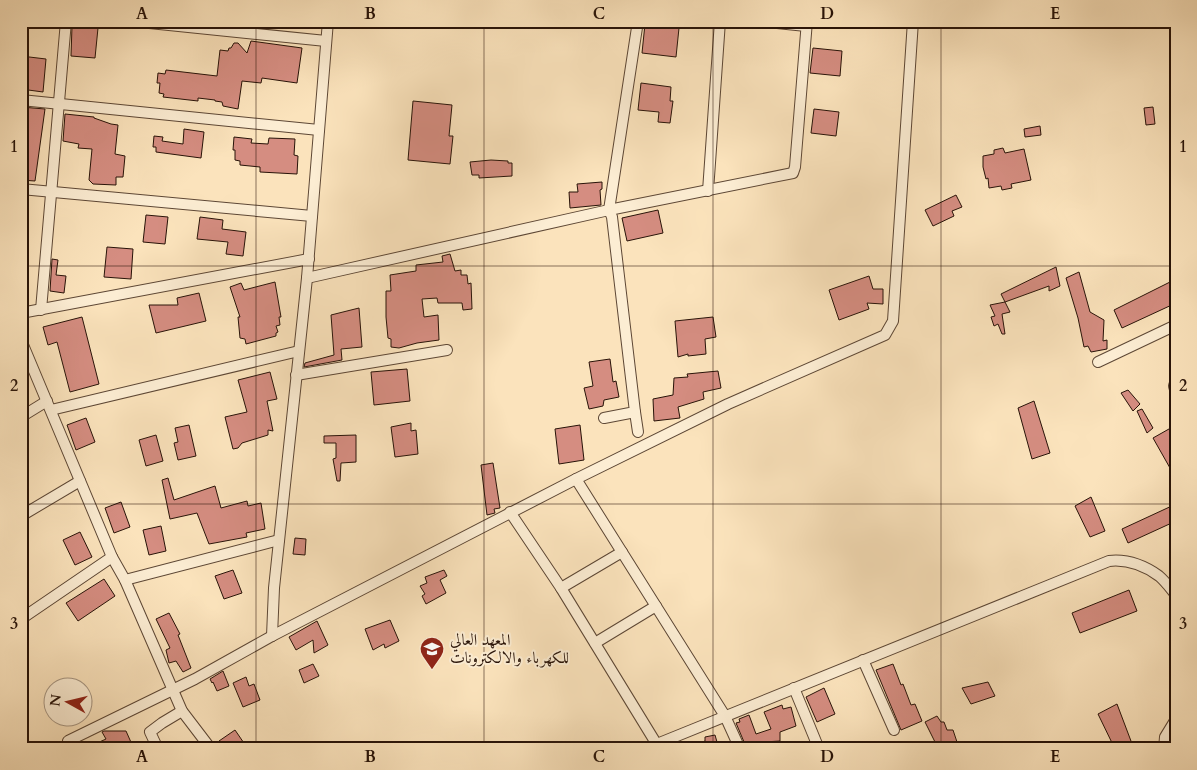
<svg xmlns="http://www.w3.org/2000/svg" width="1197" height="770" viewBox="0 0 1197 770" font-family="Cardo,Amiri,serif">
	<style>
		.building { fill: #d58d81; stroke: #281308 }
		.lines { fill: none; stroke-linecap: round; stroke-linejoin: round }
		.minor-casing { stroke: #5d4735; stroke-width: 12 }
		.minor { stroke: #fcedd3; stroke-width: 10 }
		.grid { fill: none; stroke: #281308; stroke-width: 1; stroke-opacity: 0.55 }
		.labels { text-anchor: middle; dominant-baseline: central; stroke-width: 4; stroke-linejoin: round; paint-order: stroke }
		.poi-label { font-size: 16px; fill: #281308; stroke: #fcedd3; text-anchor: start }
		.neatline { fill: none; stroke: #281308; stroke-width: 2 }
		.grid-label { font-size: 16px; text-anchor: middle; font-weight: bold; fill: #281308 }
	</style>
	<rect width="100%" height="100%" fill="#fbe3bc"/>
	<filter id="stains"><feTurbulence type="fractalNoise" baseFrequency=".004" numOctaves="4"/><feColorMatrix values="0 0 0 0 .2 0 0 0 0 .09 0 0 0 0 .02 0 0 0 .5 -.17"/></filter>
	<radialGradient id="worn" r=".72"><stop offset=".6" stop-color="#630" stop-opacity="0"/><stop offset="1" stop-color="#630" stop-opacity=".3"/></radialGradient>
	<g class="building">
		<path d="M645,24L679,28L676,57L642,53Z"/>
		<path d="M72,26L98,28L95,58L71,56Z"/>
		<path d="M251,41L302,48L297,83L262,78L261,83L242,81L238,109L223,106L222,102L215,101V100L198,98V101L163,97L164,94L159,93L160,83H157L158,73L165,74L166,70L217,76L220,50L228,51L229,48H231L234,43H238L247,53Z"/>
		<path d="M813,48L842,51L840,76L810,73Z"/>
		<path d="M21,56L46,59L43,92L21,89Z"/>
		<path d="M641,83L671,87L670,101H673L670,123L658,122L659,112L638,110Z"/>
		<path d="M413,101L452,105L449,136H453L450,164L408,160Z"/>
		<path d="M21,107L45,109L35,181L21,180Z"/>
		<path d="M1153,107L1155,124L1146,125L1144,108Z"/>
		<path d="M814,109L839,112L836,136L811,133Z"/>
		<path d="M65,114L94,117V118L111,124L118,125L115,154L125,156L123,177H116V185L93,184L89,180L92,149L78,148L79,144L63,141Z"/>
		<path d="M1040,126L1041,135L1025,137L1024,129Z"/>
		<path d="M184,129L204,132L201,158L156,152V147H153L154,136L163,137L162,141L183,144Z"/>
		<path d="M234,137L252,139L251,143L268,144L269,138L295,139L294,155L298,156L297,174L260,172V167L240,165V161L235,160V150H233Z"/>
		<path d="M1003,148L1005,153L1024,149L1031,180L1011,184L1012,188L1002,190L1001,186L989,188L988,178L986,179L983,167V156L994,154V150Z"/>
		<path d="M491,160L508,161V163H512V176L479,178V175H472L470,162Z"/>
		<path d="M602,182V189L600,190L601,205L570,208L569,192H578L577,184Z"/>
		<path d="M956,195L962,207L952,211L954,216L933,226L925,210Z"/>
		<path d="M658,210L663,233L627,241L622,218Z"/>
		<path d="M146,215L168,217L165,244L143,242Z"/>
		<path d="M200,217L223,220L222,229L246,232L243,256L226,254L228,242L197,239Z"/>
		<path d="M107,247L133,249L131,279L104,277Z"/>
		<path d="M450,254L455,271L461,270V275H467L468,284L471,283L472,309L463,310L462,303H438L437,298L422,299L424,317L438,315L439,340L417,343L399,348L391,347V339L388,338L386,317V291H391L390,275L416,271V265L443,262L442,256Z"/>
		<path d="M52,259L58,260L56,275L66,276L64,293L50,291Z"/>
		<path d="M1056,267L1060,286L1049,291V286L1005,302L1001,294Z"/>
		<path d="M1079,272L1090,312L1104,320L1103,341L1107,340V349L1091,352L1088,346L1084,347L1078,318L1066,278Z"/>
		<path d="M869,276L873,289H883V304L867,303L869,309L839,320L829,290Z"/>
		<path d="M1176,279V303L1122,328L1114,310Z"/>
		<path d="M275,282L281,317H279L280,325L276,326L278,332L276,333V336L246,344L245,339L240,338L238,317H240L230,287L241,283L244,290Z"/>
		<path d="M199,293L206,321L156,333L149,305H178L177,298Z"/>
		<path d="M1005,302L1010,312L1002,314L1005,334H1002L998,324L994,326L991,317L995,316L990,305Z"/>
		<path d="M359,308L362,347L341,349L342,360L304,367L305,363L334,355L331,315Z"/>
		<path d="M82,317L99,384L70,392L57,342L48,345L43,327Z"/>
		<path d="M713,317L716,337L705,339L706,354L688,356V354L678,357L675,321Z"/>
		<path d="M610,359L613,382L616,381L619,397L604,400L603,406L589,409L584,388L593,386L589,362Z"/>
		<path d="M407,369L410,401L374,405L371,372Z"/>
		<path d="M718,371L721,388L703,392L704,399L678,407L680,418L654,421L653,399L673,395L674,378L688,377L687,374Z"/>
		<path d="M270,372L277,399L267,401L273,431L268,430V435L242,443L238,448L233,449L225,417L247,412L238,380Z"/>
		<path d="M1128,390L1140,404L1133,411L1121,393Z"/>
		<path d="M1034,401L1050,453L1032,459L1018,408Z"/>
		<path d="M1142,409L1153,428L1147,433L1137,411Z"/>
		<path d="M86,418L95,442L76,450L67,425Z"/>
		<path d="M411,423V431L416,430L418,454L395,457L391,427Z"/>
		<path d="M189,425L196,456L178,460L174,443L178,442L175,428Z"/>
		<path d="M580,425L584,460L559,464L555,429Z"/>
		<path d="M1176,425V465L1170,468L1153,438Z"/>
		<path d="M156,435L163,461L146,466L139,440Z"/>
		<path d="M356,435V462L341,463L340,481H337L333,459L336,458V443H324V436Z"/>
		<path d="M493,463L500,508L494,509L495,513L487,515L481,465Z"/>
		<path d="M168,478L174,500L215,486L221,508L247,501L248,506L261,503L265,529L246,533L247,537L209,544L197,513L170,519L162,480Z"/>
		<path d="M1091,497L1105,531L1090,537L1075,506Z"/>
		<path d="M121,502L130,527L114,533L105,508Z"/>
		<path d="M1176,504V521L1128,543L1122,529Z"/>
		<path d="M161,526L166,551L149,555L143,530Z"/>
		<path d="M80,532L92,557L75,565L63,540Z"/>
		<path d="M295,538L306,539L305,555L293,554Z"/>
		<path d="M233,570L242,593L224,599L215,576Z"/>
		<path d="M444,570L447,576L440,580L446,593L426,604L422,596L425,594L420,586L427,583L425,577Z"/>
		<path d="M104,579L115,596L78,621L66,603Z"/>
		<path d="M1129,590L1137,611L1080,633L1072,613Z"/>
		<path d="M169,613L180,634L178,635L191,668L183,672L176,661L169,663L166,650L170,648L156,619Z"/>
		<path d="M390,620L399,641L385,648L384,644L373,650L365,629Z"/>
		<path d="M317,621L328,645L314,653L313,640L296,650L289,637Z"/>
		<path d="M313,664L319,676L304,683L299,670Z"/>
		<path d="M893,664L901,685L903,684L911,705L915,704L922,721L901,730L876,670Z"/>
		<path d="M223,671L229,686L217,691L213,682L212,683L210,679Z"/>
		<path d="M246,677L249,686L254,684L260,700L243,707L233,683Z"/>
		<path d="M988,682L995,696L971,704L962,688Z"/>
		<path d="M824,688L835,714L817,722L806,697Z"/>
		<path d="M1117,704L1134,749H1115L1098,714Z"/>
		<path d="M782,705L783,709L791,707L796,726L780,732V741L764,742L765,746L760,749H747L736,723L740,722L739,719L749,715L756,734L771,729L764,712Z"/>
		<path d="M937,716L941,722H944L947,730H953L957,742L938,748L925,722Z"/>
		<path d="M235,730L248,749H225L219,741Z"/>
		<path d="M104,731H126L134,749H84L106,739L102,732Z"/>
		<path d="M715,735L719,749H688L705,741V737Z"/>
	</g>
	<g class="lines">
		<defs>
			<g id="minor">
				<path d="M130,21L326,41"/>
				<path d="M757,21L806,26"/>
				<path d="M21,100L319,130"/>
				<path d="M21,189L312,216"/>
				<path d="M708,191L720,21"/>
				<path d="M307,278L609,210L793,173L795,167L807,21"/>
				<path d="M41,310L66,21"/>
				<path d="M21,313L309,259"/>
				<path d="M21,340L112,557L125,580L182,711L211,749"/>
				<path d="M1098,362L1176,325"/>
				<path d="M296,375L447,350"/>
				<path d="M1176,380L1174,386L1176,393"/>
				<path d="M51,410L299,351"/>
				<path d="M635,412L638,432"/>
				<path d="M21,417L47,401"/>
				<path d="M604,418L635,412L612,217L609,210L638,21"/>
				<path d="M576,479L725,716L740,749"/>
				<path d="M510,512L561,588L659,748"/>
				<path d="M21,516L80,481"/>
				<path d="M125,580L279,540"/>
				<path d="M561,588L622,552"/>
				<path d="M21,619L112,557"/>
				<path d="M272,636L274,588L307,278L328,21"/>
				<path d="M595,643L656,606"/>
				<path d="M863,660L894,730"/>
				<path d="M794,688L819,749"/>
				<path d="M657,744L1109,561C1127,559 1145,566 1159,576C1165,581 1171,589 1176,595"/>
				<path d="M72,749L68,741L195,679L272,636L576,479L728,404L885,335L893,321L913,21"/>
				<path d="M158,749L150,732L162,723L182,711"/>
				<path d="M1164,749L1165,737L1176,719"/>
			</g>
		</defs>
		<use href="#minor" class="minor-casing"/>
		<use href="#minor" class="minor"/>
	</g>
	<path class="grid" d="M256,21V749M484,21V749M713,21V749M941,21V749M21,266H1176M21,504H1176"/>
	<defs>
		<symbol id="university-pin" viewBox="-11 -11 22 30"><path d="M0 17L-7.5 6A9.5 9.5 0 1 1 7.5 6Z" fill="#8f2418" stroke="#fcedd3"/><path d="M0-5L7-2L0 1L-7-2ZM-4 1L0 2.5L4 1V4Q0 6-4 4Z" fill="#fff"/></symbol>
	</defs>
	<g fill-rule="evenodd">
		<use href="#university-pin" x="418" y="635" width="28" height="38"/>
	</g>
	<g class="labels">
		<g class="poi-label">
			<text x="450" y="640">المعهد العالي<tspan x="450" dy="18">للكهرباء والالكترونات</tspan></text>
		</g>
	</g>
	<rect width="1197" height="770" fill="none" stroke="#fbe3bc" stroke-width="55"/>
	<g transform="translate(68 702) rotate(278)"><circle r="24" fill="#fcedd3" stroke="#a79682"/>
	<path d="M0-4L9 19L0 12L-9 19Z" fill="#8f2418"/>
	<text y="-8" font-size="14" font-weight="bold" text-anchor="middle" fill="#281308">N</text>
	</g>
	<rect x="28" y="28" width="1142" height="714" class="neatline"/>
	<g class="grid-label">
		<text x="142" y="19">A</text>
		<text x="370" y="19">B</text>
		<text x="599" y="19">C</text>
		<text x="827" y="19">D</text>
		<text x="1055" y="19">E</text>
		<text x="14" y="152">1</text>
		<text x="1183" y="152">1</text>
		<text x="14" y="391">2</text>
		<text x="1183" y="391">2</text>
		<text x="14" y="629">3</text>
		<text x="1183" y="629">3</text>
		<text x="142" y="762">A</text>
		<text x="370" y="762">B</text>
		<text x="599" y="762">C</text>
		<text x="827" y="762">D</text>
		<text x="1055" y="762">E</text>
	</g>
	<rect width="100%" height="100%" filter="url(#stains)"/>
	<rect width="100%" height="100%" fill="url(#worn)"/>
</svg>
